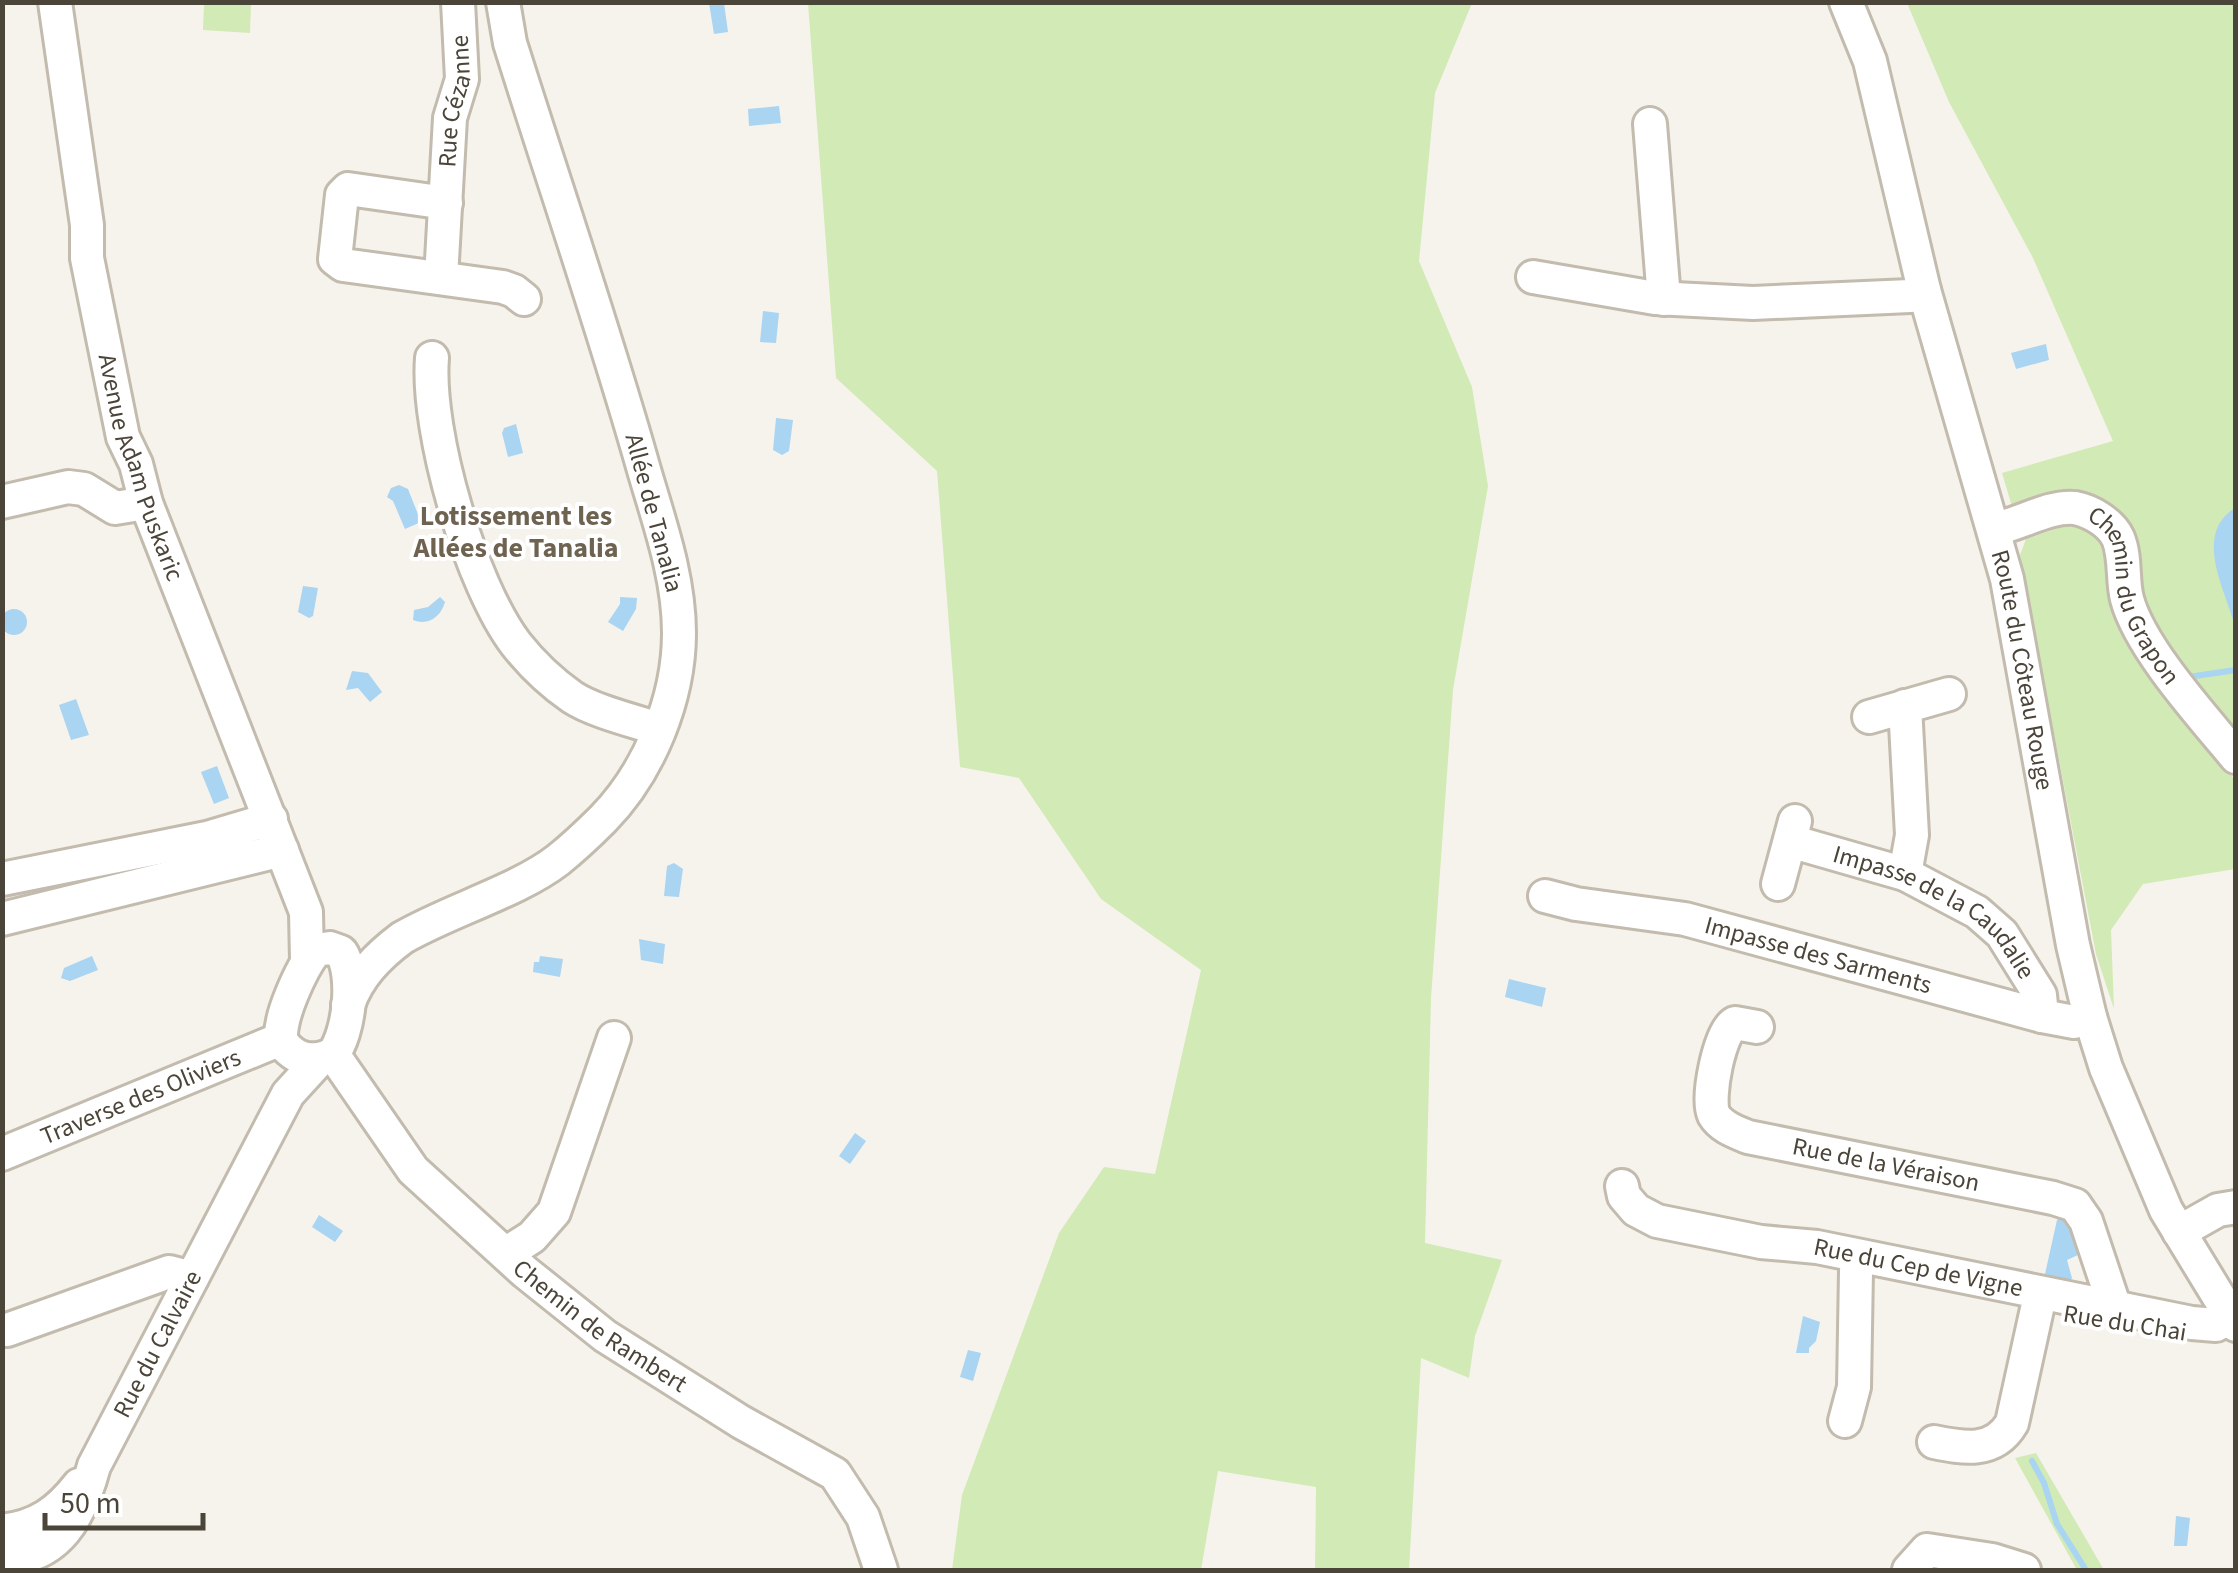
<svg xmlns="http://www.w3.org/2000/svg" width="2238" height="1573" viewBox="0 0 2238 1573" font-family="'Source Sans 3',sans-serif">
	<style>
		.green { fill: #d2eab5 }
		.water { fill: #a9d4f2 }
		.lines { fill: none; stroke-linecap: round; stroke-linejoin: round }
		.stream { stroke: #a9d4f2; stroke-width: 6 }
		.minor-casing { stroke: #c2bbae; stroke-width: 38 }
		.minor { stroke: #fff; stroke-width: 32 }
		.labels { text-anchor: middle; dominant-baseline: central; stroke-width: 8; stroke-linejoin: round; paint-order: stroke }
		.street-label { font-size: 25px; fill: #4b4439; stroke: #fff }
		.neighbourhood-label { font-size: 28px; font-weight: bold; fill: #6e6250; stroke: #fff }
	</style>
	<rect width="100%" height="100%" fill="#f6f3ec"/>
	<g class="green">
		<path d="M204,3H251L250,33L203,30Z"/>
		<path d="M808,3H1472L1435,93L1419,261L1472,387L1488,486L1453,690L1431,998L1425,1243L1502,1260L1475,1336L1469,1378L1421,1358L1409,1570H1315L1316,1487L1218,1471L1201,1570H952L962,1495L1059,1233L1104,1167L1155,1174L1201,970L1101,899L1019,778L960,767L937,471L836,378Z"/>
		<path d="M1907,3H2235V748L2189,692L2141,593L2130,536L2013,510L2002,473L2113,441L2033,258L1949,102Z"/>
		<path d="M2073,523L2098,532L2115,559L2144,666L2235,780V869L2143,884L2111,930L2114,1009L2096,954L2020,555L2026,539Z"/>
		<path d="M2036,1453L2104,1570H2077L2015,1458Z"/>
	</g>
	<g class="water">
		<path d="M709,3H724L728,32L714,34Z"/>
		<path d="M779,106L781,123L749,126L748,109Z"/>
		<path d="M763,311L779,313L776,343L760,342Z"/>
		<path d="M2046,344L2049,360L2016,369L2011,353Z"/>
		<path d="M776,418L793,420L789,451L782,455L773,450Z"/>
		<path d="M516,424L523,453L508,457L502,433L504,428Z"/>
		<path d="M399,485L408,489L421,522L405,529L393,501L387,497L391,488Z"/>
		<path d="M2235,508V626C2225,589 2193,534 2235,508Z"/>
		<path d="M303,586L318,588L313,616L309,618L298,612Z"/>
		<path d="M440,597L445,602C441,617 428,626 413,620L414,610L428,607Z"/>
		<path d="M620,597L637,598L636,609L623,631L608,622L620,604Z"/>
		<circle cx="14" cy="622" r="13"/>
		<path d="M352,671L368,673L382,692L370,702L358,688L346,690Z"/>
		<path d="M76,699L89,735L71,740L59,705Z"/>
		<path d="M217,766L229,798L214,804L201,772Z"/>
		<path d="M674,863L683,869L679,897L664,896L667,866Z"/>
		<path d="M639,939L665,944L663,964L641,960Z"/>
		<path d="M92,956L98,970L70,981L61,978L64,968Z"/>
		<path d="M540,956L563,959L560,977L533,972L534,962H539Z"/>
		<path d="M1509,979L1546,988L1542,1007L1505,997Z"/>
		<path d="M855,1133L866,1141L850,1164L839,1156Z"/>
		<path d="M319,1215L343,1231L335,1242L312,1227Z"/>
		<path d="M2062,1217L2070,1221L2080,1254L2067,1260L2072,1278L2069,1282L2045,1274L2057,1220Z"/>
		<path d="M1803,1316L1820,1322L1816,1341L1809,1348V1353H1796Z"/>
		<path d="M968,1350L981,1353L973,1381L960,1377Z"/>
		<path d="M2176,1516L2190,1518L2187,1546H2174Z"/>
	</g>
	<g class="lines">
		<g class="stream">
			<path d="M2188,677L2236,670"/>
			<path d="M2032,1461L2044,1483L2057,1524L2086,1570"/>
		</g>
		<defs>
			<g id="minor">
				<path id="s1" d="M55,2L87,225V258L123,437L136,464L146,503L306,912L307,961"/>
				<path id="s2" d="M1846,2L1870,61L1924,290L2007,579L2073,945L2090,1017L2106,1068L2166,1210L2236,1325"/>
				<path d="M1650,124L1664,299"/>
				<path d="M446,203L348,189L342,195L335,259L343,265L503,287L514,291L524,299"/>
				<path d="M1533,277L1655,298L1753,303L1910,296L1924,290"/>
				<path id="s3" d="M441,278L450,118L462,79L458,2"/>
				<path d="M432,358C426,432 471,585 516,644C531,663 552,683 572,697C593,711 634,721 659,729"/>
				<path d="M2,502L68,487L84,489L115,508L146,503"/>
				<path id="s4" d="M1994,529C2018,525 2050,505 2075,508C2091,511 2111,523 2118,538C2126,557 2122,580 2127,599C2140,648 2203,717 2236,757"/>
				<path d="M1869,717L1949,694"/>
				<path id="s5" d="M1790,841L1905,874L1977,912L2002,934L2040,995L2042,1016"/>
				<path d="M1905,874L1912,835L1905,706"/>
				<path d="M2,879L207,838L271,819"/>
				<path d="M1778,884L1795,821"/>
				<path id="s6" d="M1545,896L1576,904L1685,919L2042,1016L2074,1022L2090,1017"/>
				<path d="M2,919L282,850"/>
				<path d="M330,948L341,952C356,975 349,1034 333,1054C313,1064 295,1060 282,1042C276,1022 302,967 316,950Z"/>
				<path d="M348,1005C358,976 378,956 402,938C448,911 518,891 558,860C573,848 589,833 603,819C649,772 679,699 679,633C679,572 656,514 640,456C600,317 553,180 510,43L503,2"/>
				<path id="s7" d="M1757,1027L1735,1023C1720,1030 1706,1098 1714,1115C1721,1127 1736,1132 1748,1137L2053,1198L2075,1205L2086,1221L2115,1308"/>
				<path id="s8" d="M333,1054L413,1170L525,1272L605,1336L741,1422L835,1474L863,1517L881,1570"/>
				<path id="s9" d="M2,1154L281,1039"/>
				<path id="s10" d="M1622,1186L1624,1196L1636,1210L1657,1221L1761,1242L1817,1247L2192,1323L2216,1325L2230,1316"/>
				<path d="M2179,1232L2218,1210L2236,1207"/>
				<path d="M507,1253L532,1237L554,1212L614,1038"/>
				<path d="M7,1330L169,1272L192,1278"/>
				<path d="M1845,1421L1854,1387L1856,1271"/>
				<path d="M1934,1442C1963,1448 1994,1454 2012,1423L2037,1309"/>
				<path d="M2,1531C37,1527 58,1512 79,1485"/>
				<path id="s11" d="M2,1558C59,1560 81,1514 94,1466L288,1094L320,1059"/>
				<path d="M1909,1570L1927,1550L1992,1560L2024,1570"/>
			</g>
		</defs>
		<use href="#minor" class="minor-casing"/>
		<use href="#minor" class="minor"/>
	</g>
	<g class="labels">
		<g class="street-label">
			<text stroke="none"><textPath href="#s3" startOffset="178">Rue Cézanne</textPath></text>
			<text stroke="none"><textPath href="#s1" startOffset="475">Avenue Adam Puskaric</textPath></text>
			<text transform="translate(654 513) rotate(75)">Allée de Tanalia</text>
			<text stroke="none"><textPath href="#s4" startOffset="198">Chemin du Grapon</textPath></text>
			<text stroke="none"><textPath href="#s2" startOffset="692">Route du Côteau Rouge</textPath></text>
			<text stroke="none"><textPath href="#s5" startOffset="165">Impasse de la Caudalie</textPath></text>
			<text stroke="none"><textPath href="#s6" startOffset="280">Impasse des Sarments</textPath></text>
			<text stroke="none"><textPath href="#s9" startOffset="150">Traverse des Oliviers</textPath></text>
			<text stroke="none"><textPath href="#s7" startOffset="302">Rue de la Véraison</textPath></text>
			<text stroke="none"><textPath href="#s10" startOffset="318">Rue du Cep de Vigne</textPath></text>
			<text transform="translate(2125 1323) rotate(9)">Rue du Chai</text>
			<text stroke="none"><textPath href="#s8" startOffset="385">Chemin de Rambert</textPath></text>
			<text stroke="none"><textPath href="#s11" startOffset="280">Rue du Calvaire</textPath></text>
		</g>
		<g class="neighbourhood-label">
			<text x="516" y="516">Lotissement les<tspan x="516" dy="32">Allées de Tanalia</tspan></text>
		</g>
	</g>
	<rect width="2238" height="1573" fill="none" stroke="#4b4439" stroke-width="10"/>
	<path d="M45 1513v15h158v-15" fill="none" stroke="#4b4439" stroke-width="5"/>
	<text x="60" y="1513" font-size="30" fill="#4b4439" stroke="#ffffff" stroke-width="8" paint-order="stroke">50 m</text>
</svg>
